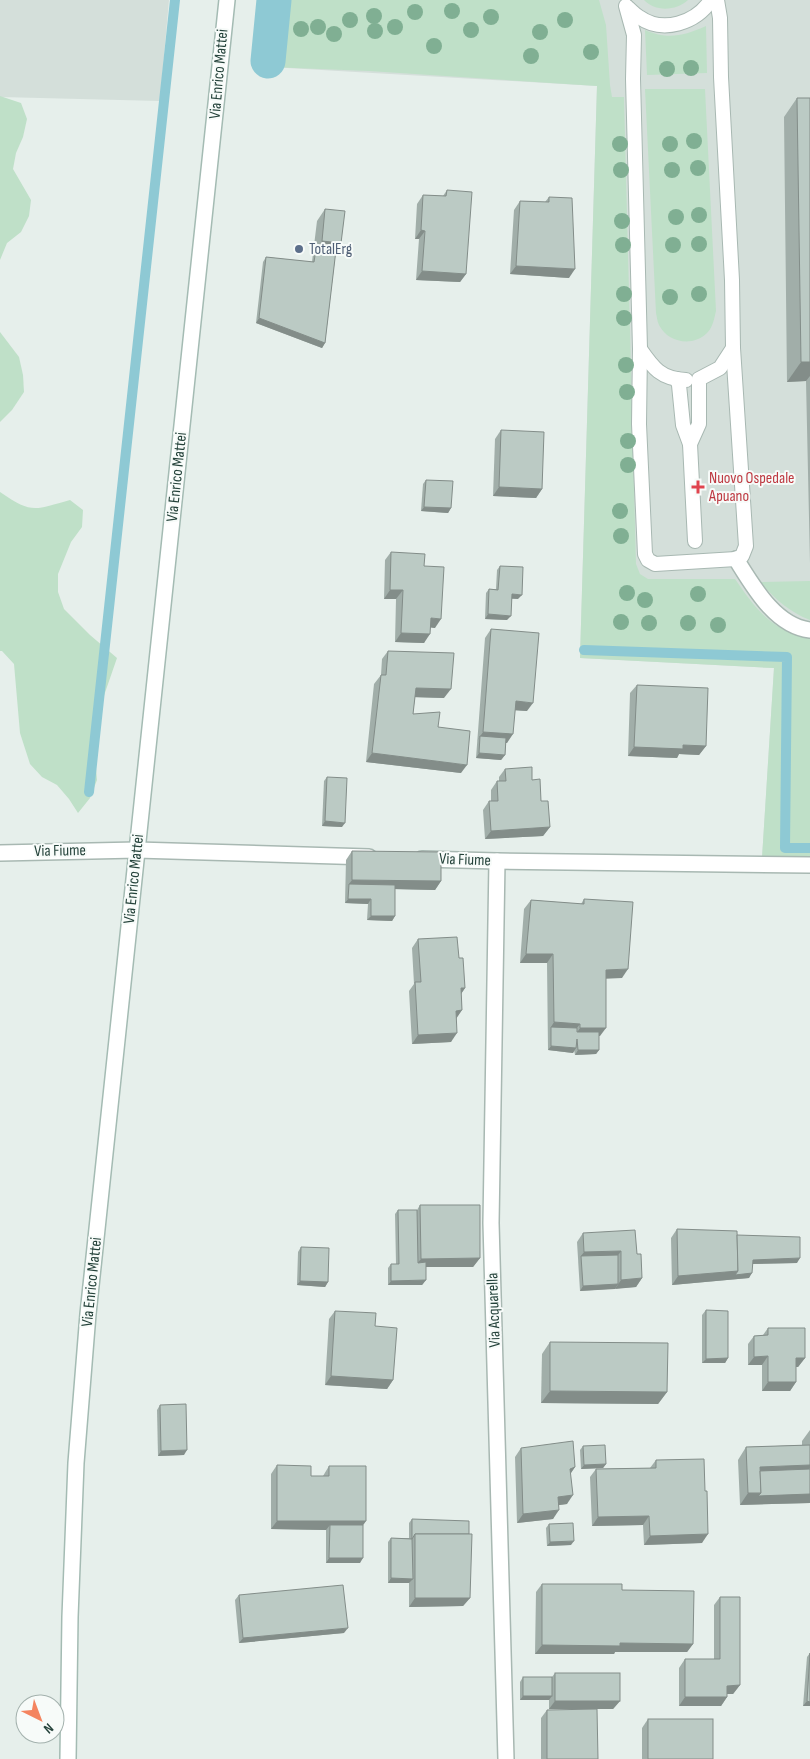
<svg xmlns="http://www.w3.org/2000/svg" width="810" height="1759" viewBox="0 0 810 1759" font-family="'Sofia Sans Condensed',sans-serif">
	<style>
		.built { fill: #d4dfda }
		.green { fill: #bfe0c8 }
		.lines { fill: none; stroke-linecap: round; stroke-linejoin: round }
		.stream { stroke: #8ec9d4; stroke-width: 10 }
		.canal { stroke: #8ec9d4; stroke-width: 35 }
		.service-casing { stroke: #a8b8b2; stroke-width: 16 }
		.minor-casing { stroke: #a8b8b2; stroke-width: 18 }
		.secondary-casing { stroke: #a4bbb3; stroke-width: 18 }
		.service { stroke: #fff; stroke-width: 14 }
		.minor { stroke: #fff; stroke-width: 15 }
		.secondary { stroke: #fff; stroke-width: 15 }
		.tree { fill: #80af93 }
		.wall { fill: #a1aea9 }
		.shaded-wall { fill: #838d89 }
		.building { fill: #bbcac4; stroke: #838d89 }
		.service-dot { fill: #5c6f8a; stroke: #f7fbf9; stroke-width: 2 }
		.health-dot { fill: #e0444e; stroke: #f7fbf9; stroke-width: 2 }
		.labels { text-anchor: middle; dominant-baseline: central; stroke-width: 4; stroke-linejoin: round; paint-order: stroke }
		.street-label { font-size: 16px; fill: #24423a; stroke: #f7fbf9 }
		.service-label { font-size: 16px; fill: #4e5e75; stroke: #f7fbf9; text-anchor: start }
		.health-label { font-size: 16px; fill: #be3a42; stroke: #f7fbf9; text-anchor: start }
	</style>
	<rect width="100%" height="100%" fill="#e6efeb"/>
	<g class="built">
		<path d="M0,0H169L160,101L0,97Z"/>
		<path d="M278,0H810V858H762L774,668L580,658L597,86L270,67Z"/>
	</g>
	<g class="green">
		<path d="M278,0H599L606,25L610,85L612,97H624L636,564L640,574L648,579H735C755,608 772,632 810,638V858H762L774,668L580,658L597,86L369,71L270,67Z"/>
		<path d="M644,0H688C676,11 655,12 644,0Z"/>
		<path d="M706,26L707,73L647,75L645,30C668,40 683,36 706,26Z"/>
		<path d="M645,89H705L716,311C714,319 713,327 707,333C693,347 668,343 659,325C657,321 657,317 656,313Z"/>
		<path d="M0,96L21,103L27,119L23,137L16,153L13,169L31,200L29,216L21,232L7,243L0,260Z"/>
		<path d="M0,332L19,357L23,375L24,392L12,410L0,422Z"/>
		<path d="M0,492C32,514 34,510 70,500L83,510L82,527L71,542L58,574V592L64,609L90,635L117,658L99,710L94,745L97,780L90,798L78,813L69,799L57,785L42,777L30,764L20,733L14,664L2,651H0Z"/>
		<path d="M810,581V620C789,612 774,598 760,582Z"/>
	</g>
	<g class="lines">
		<g class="stream">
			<path d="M584,650L787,657L785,848H810"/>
			<path d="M89,792L175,0"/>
		</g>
		<path class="canal" d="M268,61L274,0"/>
		<defs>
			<g id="service">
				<path d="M626,6L634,35L633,79L640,349L639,424L645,554L648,560L655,564L736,559L742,556L746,546L733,348L732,280L721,77L720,18L717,0"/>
				<path d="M627,7C631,10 634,14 639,17C663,34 696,23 711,0"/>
				<path d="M640,349C653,368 661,379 686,380"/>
				<path d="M677,379L679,385L683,425L690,444L699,424V379L720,368L733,348"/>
				<path d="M690,444L695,541"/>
			</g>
			<g id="minor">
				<path d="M736,559C753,586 775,626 810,630"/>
				<path d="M0,853L137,850L369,857"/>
				<path d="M422,859L497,861L810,865"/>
				<path d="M497,861L491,1223L506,1759"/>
			</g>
			<path id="secondary" d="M68,1759L70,1617L76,1463L88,1314L227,0"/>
		</defs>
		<use href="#service" class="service-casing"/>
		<use href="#minor" class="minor-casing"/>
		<use href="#secondary" class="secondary-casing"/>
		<use href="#service" class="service"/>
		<use href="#minor" class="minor"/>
		<use href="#secondary" class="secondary"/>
	</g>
	<g class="tree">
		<circle cx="452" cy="11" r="8"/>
		<circle cx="415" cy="12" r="8"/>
		<circle cx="374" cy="16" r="8"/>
		<circle cx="491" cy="17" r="8"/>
		<circle cx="350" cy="20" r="8"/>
		<circle cx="565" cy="20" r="8"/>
		<circle cx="318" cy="27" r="8"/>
		<circle cx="395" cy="27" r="8"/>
		<circle cx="301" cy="29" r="8"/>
		<circle cx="471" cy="30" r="8"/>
		<circle cx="375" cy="31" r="8"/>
		<circle cx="540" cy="32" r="8"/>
		<circle cx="334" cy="34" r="8"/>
		<circle cx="434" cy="46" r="8"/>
		<circle cx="591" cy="52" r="8"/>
		<circle cx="531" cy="56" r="8"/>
		<circle cx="691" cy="68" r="8"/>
		<circle cx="667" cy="69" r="8"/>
		<circle cx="694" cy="141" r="8"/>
		<circle cx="620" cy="144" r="8"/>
		<circle cx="670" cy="144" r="8"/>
		<circle cx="698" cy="168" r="8"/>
		<circle cx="621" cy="170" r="8"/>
		<circle cx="672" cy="170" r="8"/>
		<circle cx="699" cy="215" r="8"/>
		<circle cx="676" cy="217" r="8"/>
		<circle cx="622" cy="221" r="8"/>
		<circle cx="699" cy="244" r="8"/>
		<circle cx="623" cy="245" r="8"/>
		<circle cx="673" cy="245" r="8"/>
		<circle cx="624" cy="294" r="8"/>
		<circle cx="699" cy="294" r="8"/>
		<circle cx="670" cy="297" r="8"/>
		<circle cx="624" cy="318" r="8"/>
		<circle cx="626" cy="365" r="8"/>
		<circle cx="627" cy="392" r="8"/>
		<circle cx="628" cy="441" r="8"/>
		<circle cx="628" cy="465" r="8"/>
		<circle cx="620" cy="511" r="8"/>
		<circle cx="621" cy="536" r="8"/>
		<circle cx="627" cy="593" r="8"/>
		<circle cx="698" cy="594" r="8"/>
		<circle cx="645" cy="600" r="8"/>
		<circle cx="621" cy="622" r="8"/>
		<circle cx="649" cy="623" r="8"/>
		<circle cx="688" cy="623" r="8"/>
		<circle cx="718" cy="625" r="8"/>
	</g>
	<g class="wall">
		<path d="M797,98H810V563L806,381L787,382L784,117Z"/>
		<path d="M447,190L466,274L460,282L416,280L419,239H415L417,204L423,195L443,196Z"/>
		<path d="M549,197L569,278L510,274L514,210L520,201L545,202Z"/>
		<path d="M325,209L341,243L336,250L325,343L322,348L256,323L263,262L266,257L312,262L317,221Z"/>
		<path d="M501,430L542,489L536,498L493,496L495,439Z"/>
		<path d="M426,480L451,508L448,513L421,511L423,484Z"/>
		<path d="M391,552L424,566L435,628L431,627L424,643L395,642L396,599H384L385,560Z"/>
		<path d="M500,566L518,599H512L507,620L485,619L486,593L489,589H496L497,570Z"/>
		<path d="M491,629L527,711L515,710L507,743H506L505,755L501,760L476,758L485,638Z"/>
		<path d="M388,651L444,698L415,697L413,714L438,727L461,773L366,762L374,684L381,675L382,659Z"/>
		<path d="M637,685L706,746L699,755L679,754L677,758L628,756L630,693Z"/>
		<path d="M505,769L532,780L541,801L550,827L543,836L485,839L483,810L489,801H491V790L497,781H499V777Z"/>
		<path d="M327,777L342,827L322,826L324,781Z"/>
		<path d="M352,851L441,881L435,890L395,889V916L392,921L367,920L368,904L345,903L346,860Z"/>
		<path d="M584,899L622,978H606L600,1036H599V1050L596,1054L575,1055L574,1050L573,1053L548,1050L547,963H520L524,909L531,900L581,904Z"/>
		<path d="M418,939L465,988L461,994L462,1010L456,1018L451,1042L412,1044L409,991L414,984L412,948Z"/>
		<path d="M420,1205L480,1258L473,1267H426V1280L422,1285H388V1268L391,1264H396L395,1214L398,1210H417Z"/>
		<path d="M677,1229L737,1235L797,1263L753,1264L749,1278L672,1285L671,1238Z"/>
		<path d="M583,1233L637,1254L642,1278L636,1287L580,1291L577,1242Z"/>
		<path d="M301,1247L328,1282L325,1287L297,1285L298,1252Z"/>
		<path d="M706,1310L728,1358L725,1363H702V1315Z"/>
		<path d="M335,1311L375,1326L393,1380L387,1389L325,1385L329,1319Z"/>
		<path d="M768,1328L805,1358L798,1367H796V1382L790,1391H762V1365H748V1344L754,1336L763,1335Z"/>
		<path d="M550,1342L667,1392L658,1404L541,1403L542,1354Z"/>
		<path d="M160,1405L184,1455L158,1456L157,1410Z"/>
		<path d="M810,1430V1503L740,1505L738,1460L746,1447L802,1445V1441Z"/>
		<path d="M583,1446L606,1464L603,1468L581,1469L580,1450Z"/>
		<path d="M521,1448L575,1467L570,1474L567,1504L559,1505L553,1519L517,1523L515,1457Z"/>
		<path d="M656,1460L705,1491L702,1543L644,1545L643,1525L592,1526L590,1477L596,1469L650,1468Z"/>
		<path d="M277,1465L311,1476H323L329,1466L363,1525L360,1563H326V1530L271,1529V1474Z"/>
		<path d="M412,1519L470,1598L463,1606L409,1607V1583H388V1542L391,1538H409V1523Z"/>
		<path d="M549,1524L571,1545L547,1546L546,1528Z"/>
		<path d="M542,1584L622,1590L693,1644L687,1652H615L614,1654H535L536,1592Z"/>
		<path d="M239,1595L344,1633L239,1643L235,1600Z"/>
		<path d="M720,1597L740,1685L733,1694H727V1697L721,1706H679V1668L685,1659H714V1605Z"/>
		<path d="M810,1653V1706H803L807,1657Z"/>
		<path d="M555,1673L620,1701L613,1709H549V1700H520V1682L523,1677H552Z"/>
		<path d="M547,1710L598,1759H541V1718Z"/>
		<path d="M648,1719L713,1759H642V1728Z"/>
	</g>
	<g class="shaded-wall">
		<path d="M421,230L425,231L419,239H415Z"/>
		<path d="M322,241L341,243L333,255L316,249Z"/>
		<path d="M516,266L575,269L569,278L510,274Z"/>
		<path d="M422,271L466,274L460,282L416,280Z"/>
		<path d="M259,318L325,343L322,348L256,323Z"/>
		<path d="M801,362H810V376L806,381L787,382Z"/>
		<path d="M499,487L542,489L536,498L493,496Z"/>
		<path d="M424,507L451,508L448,513L421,511Z"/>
		<path d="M390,590H403L396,599H384Z"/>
		<path d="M512,594L522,595L518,599L509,598Z"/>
		<path d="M488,614L511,616L507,620L485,619Z"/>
		<path d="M431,618L441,619L435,628L425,627Z"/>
		<path d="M401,633L430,634L424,643L395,642Z"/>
		<path d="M416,688L451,689L444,698L410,697Z"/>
		<path d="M516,701L533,703L527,711L510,710Z"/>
		<path d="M483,732L513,734L507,743L480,741V736L477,741Z"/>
		<path d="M683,745L706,746L699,755L679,754L677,758L628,756L634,747Z"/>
		<path d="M372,753L467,765L461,773L366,762Z"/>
		<path d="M479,753L505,755L501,760L476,758Z"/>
		<path d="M325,821L345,823L342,827L322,826Z"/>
		<path d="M550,827L543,836L485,839L491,831Z"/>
		<path d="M352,880L441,881L435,890L349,888V884Z"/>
		<path d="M348,899H371L368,904L345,903Z"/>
		<path d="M371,916H395L392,921L367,920Z"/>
		<path d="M526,954H553L547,963H520Z"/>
		<path d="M628,969L622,978L600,979L606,970Z"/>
		<path d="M461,988H465L459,997Z"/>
		<path d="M462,1010L456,1019V1011Z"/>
		<path d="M554,1022L580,1024L574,1032L551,1027Z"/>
		<path d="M580,1028H606L600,1036L574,1037Z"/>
		<path d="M457,1033L451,1042L412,1044L418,1035Z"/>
		<path d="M551,1046L576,1048L573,1053L548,1050Z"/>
		<path d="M578,1050H599L596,1054L575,1055Z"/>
		<path d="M621,1251L615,1260L581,1256L584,1252Z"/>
		<path d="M480,1258L473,1267H414L421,1259Z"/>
		<path d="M800,1258L797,1263L750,1264L753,1260Z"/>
		<path d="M738,1271L752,1273L749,1278L672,1285L678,1276Z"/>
		<path d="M642,1278L636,1287L615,1289L621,1280Z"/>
		<path d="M426,1280L422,1285H388L391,1281Z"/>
		<path d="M300,1281L328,1282L325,1287L297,1285Z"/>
		<path d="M618,1284L615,1289L580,1291L583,1286Z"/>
		<path d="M768,1356L762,1365H748L754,1357Z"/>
		<path d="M728,1358L725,1363H702L706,1359Z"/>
		<path d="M796,1358H805L798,1367H790Z"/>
		<path d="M331,1376L393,1380L387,1389L325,1385Z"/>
		<path d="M768,1382H796L790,1391H762Z"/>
		<path d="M550,1391L667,1392L658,1404L541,1403Z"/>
		<path d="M187,1450L184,1455L158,1456L161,1451Z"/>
		<path d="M606,1464L603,1468L581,1469L584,1465Z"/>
		<path d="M810,1465V1468L804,1477L757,1479L760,1467Z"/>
		<path d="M575,1467L569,1476L570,1469Z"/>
		<path d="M748,1493L810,1494V1503L740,1505Z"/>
		<path d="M573,1495L567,1504L552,1506L558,1497Z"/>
		<path d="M559,1510L553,1519L517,1523L523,1514Z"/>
		<path d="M649,1516L643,1525L592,1526L598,1517Z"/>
		<path d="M277,1521H366L360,1530L330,1525L326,1530L271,1529Z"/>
		<path d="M708,1534L702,1543L644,1545L650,1536Z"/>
		<path d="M574,1541L571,1545L547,1546L550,1542Z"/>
		<path d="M329,1558H363L360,1563H326Z"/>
		<path d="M391,1578L413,1579L409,1583H388Z"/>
		<path d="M415,1598H470L463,1606L409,1607Z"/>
		<path d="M348,1628L344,1633L239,1643L243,1638Z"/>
		<path d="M620,1643L693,1644L687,1652H615L614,1654H535L542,1645Z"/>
		<path d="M740,1685L733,1694H721L727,1686Z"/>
		<path d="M523,1696H552L549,1700H520Z"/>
		<path d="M685,1697H727L721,1706H679Z"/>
		<path d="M555,1701H620L613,1709H549Z"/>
		<path d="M807,1701L810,1702V1706H803Z"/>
	</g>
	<g class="building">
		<path d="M797,98H810V362H801Z"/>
		<path d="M447,190L472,192L466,274L422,271L425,231L421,230L423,195L446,196Z"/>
		<path d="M549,197L572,198L575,269L516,266L520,201L549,202Z"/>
		<path d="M325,209L345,211L341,243L322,241Z"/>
		<path d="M316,249L336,250L325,343L259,318L266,257L314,262Z"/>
		<path d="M501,430L544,432L542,489L499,487Z"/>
		<path d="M426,480L453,481L451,508L424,507Z"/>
		<path d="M391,552L425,554L424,566L444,567L441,619L431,618L430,634L401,633L403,590H390Z"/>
		<path d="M500,566L523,567L522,595L512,594L511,616L488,614L489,589L498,590Z"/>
		<path d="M491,629L539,633L533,703L516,701L513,734L483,732Z"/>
		<path d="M388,651L454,653L451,689L416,688L413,714L440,712L438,727L470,731L467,765L372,753L381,675H386Z"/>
		<path d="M637,685L708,688L706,746L683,745V749L634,747Z"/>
		<path d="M480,736L506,738L505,755L479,753Z"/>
		<path d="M532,767V780L540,779L541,801H548L550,827L491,831L489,801H498L497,781H506L505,769Z"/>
		<path d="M327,777L347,778L345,823L325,821Z"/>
		<path d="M352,851L441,852V881L352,880Z"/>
		<path d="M349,884L395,885V916H371V899H348Z"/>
		<path d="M584,899L633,902L628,969L606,970V1028H580V1024L554,1022L553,954H526L531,900L584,904Z"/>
		<path d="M457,937L459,958H463L465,988H461L462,1010L456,1011L457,1033L418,1035L415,982H421L418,939Z"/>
		<path d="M551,1027L577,1028V1032H599V1050H578L577,1039L576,1048L551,1046Z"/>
		<path d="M420,1205H480V1258L421,1259Z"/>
		<path d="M398,1210H417L418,1263L426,1262V1280L391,1281V1264H399Z"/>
		<path d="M677,1229L737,1231L738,1271L678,1276Z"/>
		<path d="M635,1230L637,1254H641L642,1278L621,1280V1251L584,1252L583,1233Z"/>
		<path d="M737,1235L800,1237V1258L753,1260L752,1273L735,1275L738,1271Z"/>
		<path d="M301,1247L329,1248L328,1282L300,1281Z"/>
		<path d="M618,1255V1284L583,1286L581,1256Z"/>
		<path d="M706,1310L728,1311V1358L706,1359Z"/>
		<path d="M335,1311L376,1313L375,1326L397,1328L393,1380L331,1376Z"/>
		<path d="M768,1328H805V1358H796V1382H768V1356L754,1357V1336L768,1335Z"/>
		<path d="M550,1342L668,1343L667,1392L550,1391Z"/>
		<path d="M186,1404L187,1450L161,1451L160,1405Z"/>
		<path d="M573,1441L575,1467L570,1469L573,1495L558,1497L559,1510L523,1514L521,1448Z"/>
		<path d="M605,1445L606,1464L584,1465L583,1446Z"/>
		<path d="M810,1445V1465L760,1467L761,1493H748L746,1447Z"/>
		<path d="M704,1459L705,1491H707L708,1534L650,1536L649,1516L598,1517L596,1469L656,1468V1460Z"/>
		<path d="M277,1465L311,1466V1476H329V1466H366V1521H277Z"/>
		<path d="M810,1469V1494L758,1496L761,1493L760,1471Z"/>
		<path d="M412,1519L469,1521V1534H415L412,1539Z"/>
		<path d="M573,1523L574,1541L550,1542L549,1524Z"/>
		<path d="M330,1525H363V1558H329Z"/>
		<path d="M415,1534H472L470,1598H415Z"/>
		<path d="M391,1538L412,1539L413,1579L391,1578Z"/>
		<path d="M542,1584H622V1590L694,1591L693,1644L620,1643V1646L542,1645Z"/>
		<path d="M343,1585L348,1628L243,1638L239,1595Z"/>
		<path d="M720,1597H740V1685L727,1686V1697H685V1659H720Z"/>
		<path d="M810,1653V1702L807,1701Z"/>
		<rect x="555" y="1673" width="65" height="28"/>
		<rect x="523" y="1677" width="29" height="19"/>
		<path d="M597,1709L598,1759H547V1710Z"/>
		<rect x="648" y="1719" width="65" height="40"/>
	</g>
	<circle class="service-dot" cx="299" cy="249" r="5"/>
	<path class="health-dot" d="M695.5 479.5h5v5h5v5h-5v5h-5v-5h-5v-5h5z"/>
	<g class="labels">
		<g class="street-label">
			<text transform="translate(219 74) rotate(-85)">Via Enrico Mattei</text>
			<text transform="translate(177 477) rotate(-84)">Via Enrico Mattei</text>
			<text transform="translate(60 851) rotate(-1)">Via Fiume</text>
			<text transform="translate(465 860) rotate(2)">Via Fiume</text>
			<text transform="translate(134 879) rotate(-84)">Via Enrico Mattei</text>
			<text transform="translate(92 1282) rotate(-84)">Via Enrico Mattei</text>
			<text transform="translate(494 1310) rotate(-92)">Via Acquarella</text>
		</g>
		<g class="service-label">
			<text x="309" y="249">TotalErg</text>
		</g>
		<g class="health-label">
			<text x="709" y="478">Nuovo Ospedale<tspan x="709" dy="18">Apuano</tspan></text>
		</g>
	</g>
	<g transform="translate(40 1719) rotate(138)"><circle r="24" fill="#f7fbf9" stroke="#a3b1ad"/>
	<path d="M0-4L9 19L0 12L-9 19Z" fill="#f4845f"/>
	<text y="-8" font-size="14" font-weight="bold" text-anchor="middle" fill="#24423a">N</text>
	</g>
</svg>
